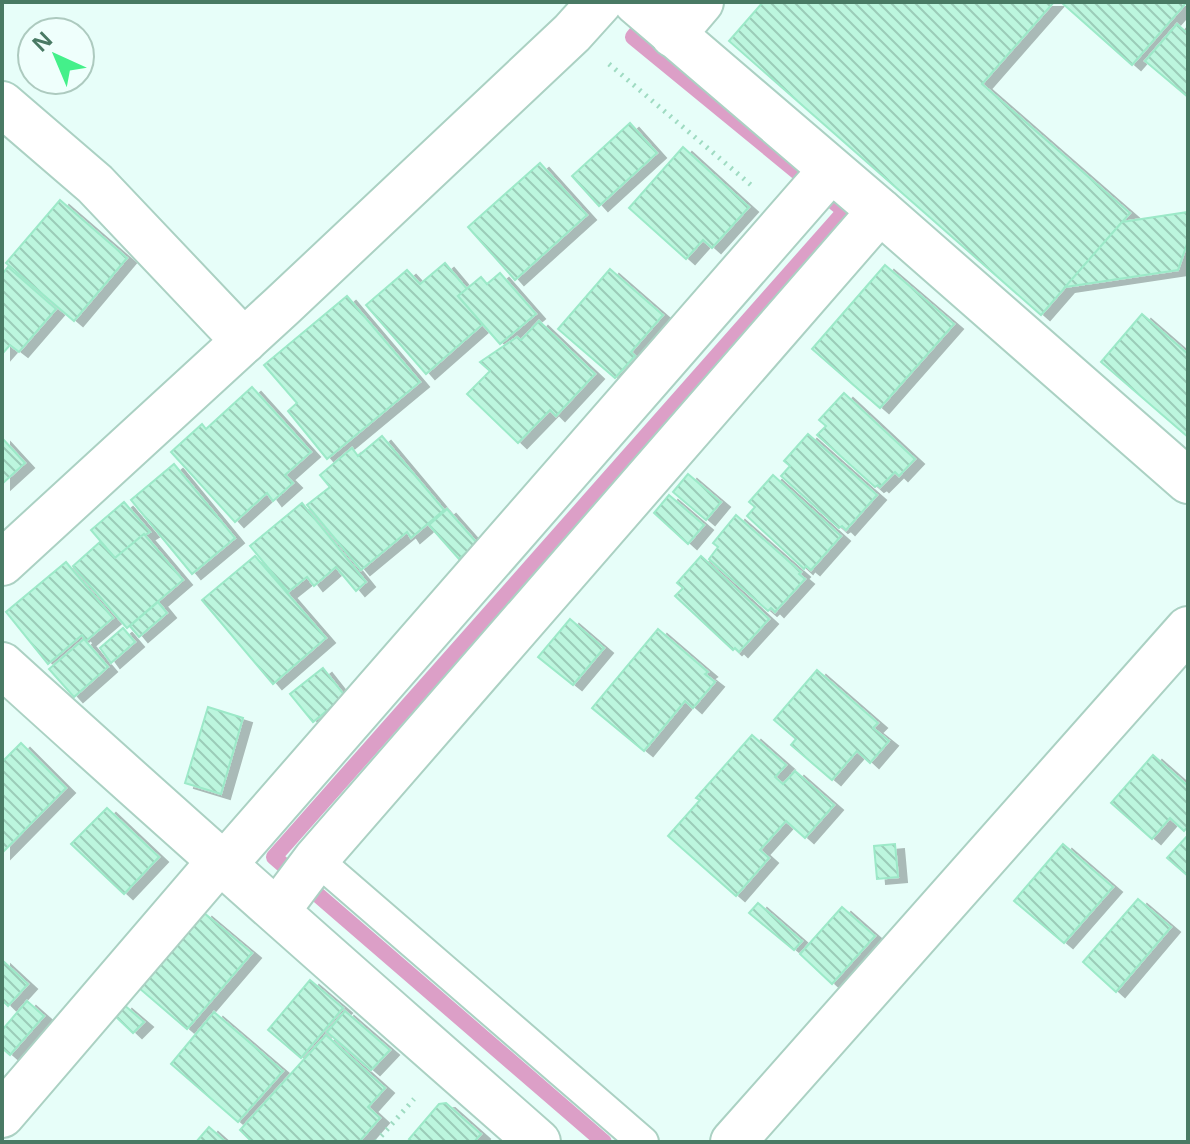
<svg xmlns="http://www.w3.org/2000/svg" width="1190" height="1144" viewBox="0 0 1190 1144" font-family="'Noto Sans',sans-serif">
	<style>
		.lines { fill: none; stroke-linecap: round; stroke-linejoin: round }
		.stream { stroke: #dc9fc7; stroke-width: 16 }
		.building { fill: url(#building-back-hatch); stroke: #9ce9c8; stroke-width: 2; filter: url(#shadow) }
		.service-casing { stroke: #abd1c3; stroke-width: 34 }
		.minor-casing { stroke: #abd1c3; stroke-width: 48 }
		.path { stroke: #9fdbc2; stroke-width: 5; stroke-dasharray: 2 6; stroke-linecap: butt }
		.service { stroke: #fff; stroke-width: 30 }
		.minor { stroke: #fff; stroke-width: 44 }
	</style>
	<defs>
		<pattern id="building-back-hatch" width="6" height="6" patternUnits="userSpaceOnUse" patternTransform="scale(2)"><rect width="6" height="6" fill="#bcf6de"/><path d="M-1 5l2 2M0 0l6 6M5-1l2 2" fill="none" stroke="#9bccb8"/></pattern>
		<filter id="shadow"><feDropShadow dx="9" dy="5" stdDeviation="0" flood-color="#0004"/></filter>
	</defs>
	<rect width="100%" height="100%" fill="#e7fef9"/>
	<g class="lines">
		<path class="stream" d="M604,1142L274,857L845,211L633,37L651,15"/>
	</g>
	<g class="building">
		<path d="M763,2H1054L982,84L1130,213L1041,315L729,41Z"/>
		<path d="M1061,2H1187L1132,65Z"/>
		<path d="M1177,24L1188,34V97L1145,61Z"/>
		<path d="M630,123L657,153L599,206L572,176Z"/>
		<path d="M683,147L749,207L712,248L703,240L686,259L629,208Z"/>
		<path d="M540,163L587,215L515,280L468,227Z"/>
		<path d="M60,200L127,258L74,321L6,263Z"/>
		<path d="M1188,212V241L1178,270L1065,287L1122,222Z"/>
		<path d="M445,263L467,289L458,296L483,324L426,374L366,305L407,270L420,284Z"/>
		<path d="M885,265L954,324L880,408L812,349Z"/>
		<path d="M8,267L56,309L19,352L10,345L2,354V274Z"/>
		<path d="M610,269L663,315L631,352L635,356L615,378L558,329Z"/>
		<path d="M500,273L536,314L500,344L458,296L481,277L487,284Z"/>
		<path d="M347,296L420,382L327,459L288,411L297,403L264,365Z"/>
		<path d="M1142,314L1188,354V437L1101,362Z"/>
		<path d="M539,321L595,374L556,416L550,410L518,443L467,394L490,371L480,362L517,337L521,340Z"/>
		<path d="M252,387L311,452L285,475L293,483L273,501L267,493L235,522L171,452L202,424L206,429Z"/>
		<path d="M844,393L915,459L899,476L895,472L880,487L878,485L875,487L817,435L826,426L819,420Z"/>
		<path d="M808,434L877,495L846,530L842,526L839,528L781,476L790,466L784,461Z"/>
		<path d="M382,436L444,510L411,538L407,532L361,570L307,505L330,487L320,475L352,448L358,456Z"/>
		<path d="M2,438L25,463L2,484Z"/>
		<path d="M174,464L235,538L192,574L131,500Z"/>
		<path d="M688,474L721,502L706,520L673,492Z"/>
		<path d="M773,475L841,536L811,570L806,566L804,569L747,516L755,507L749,502Z"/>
		<path d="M669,495L704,525L688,544L654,513Z"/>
		<path d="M124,502L150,532L145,535L144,534L115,558L91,530Z"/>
		<path d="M302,503L366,582L356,591L336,567L314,586L307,577L288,592L250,546Z"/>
		<path d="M447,509L477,543L459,559L429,525Z"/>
		<path d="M736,515L801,572L799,574L805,579L775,612L771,608L768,611L709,559L718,547L713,543Z"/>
		<path d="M144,534L183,580L127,628L73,566L100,542L115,558Z"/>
		<path d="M255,556L326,638L273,684L202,600Z"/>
		<path d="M701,556L769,619L739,652L735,648L733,650L675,596L683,588L677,583Z"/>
		<path d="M66,562L113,618L86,641L82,635L48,664L6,612Z"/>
		<path d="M158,602L167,613L139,637L130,626Z"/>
		<path d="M570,619L604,648L573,685L538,657Z"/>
		<path d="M123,628L135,642L111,663L100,648Z"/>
		<path d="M658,629L708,672L705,674L715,682L693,708L685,701L644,751L592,708Z"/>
		<path d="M84,639L108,667L74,697L49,669Z"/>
		<path d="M323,668L345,696L313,722L290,694Z"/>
		<path d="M817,670L878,723L873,728L889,741L870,763L857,751L832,780L791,745L796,739L774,720Z"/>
		<path d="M208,707L243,718L221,794L185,783Z"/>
		<path d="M752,735L786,765L775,777L783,784L795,771L834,805L805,838L786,821L760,850L769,858L736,896L668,836L700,800L696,798Z"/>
		<path d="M21,743L66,788L2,853V762Z"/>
		<path d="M1153,755L1188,786V826L1184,831L1170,818L1152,839L1111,803Z"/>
		<path d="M107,808L159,857L124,894L71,844Z"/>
		<path d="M1188,835V876L1167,858Z"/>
		<path d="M895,844L898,877L877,879L874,846Z"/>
		<path d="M1063,844L1113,887L1064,943L1014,901Z"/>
		<path d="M1138,899L1171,927L1116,992L1083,962Z"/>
		<path d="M758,903L802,941L794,950L749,913Z"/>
		<path d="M842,907L875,936L832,984L800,954Z"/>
		<path d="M203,912L252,953L187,1029L139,988Z"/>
		<path d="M2,960L28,984L8,1006L2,1000Z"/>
		<path d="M310,980L343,1008L301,1058L268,1030Z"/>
		<path d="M27,1001L44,1016L10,1055L2,1048V1030Z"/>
		<path d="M123,1004L144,1022L133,1033L114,1015Z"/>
		<path d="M345,1011L390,1050L371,1070L327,1032Z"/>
		<path d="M214,1012L283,1071L238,1122L171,1064Z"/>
		<path d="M326,1035L385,1088L368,1107L380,1118L359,1142H252L240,1130Z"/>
		<path d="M446,1103L481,1134L474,1142H413L409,1139L439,1104Z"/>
		<path d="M209,1127L226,1142H196Z"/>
	</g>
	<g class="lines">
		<defs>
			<path id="service" d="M316,859L643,1142"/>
			<g id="minor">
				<path d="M636,2L880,211L1188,481"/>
				<path d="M673,35L701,2"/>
				<path d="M2,104L95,184L244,341"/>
				<path d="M2,563L282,306L572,33L600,2"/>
				<path d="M2,665C179,826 358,984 538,1142"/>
				<path d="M277,911L316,859L880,211"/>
				<path d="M2,1115L219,862L236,851L831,170"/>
				<path d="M733,1142L1188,629"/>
			</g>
		</defs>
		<use href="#service" class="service-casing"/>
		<use href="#minor" class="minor-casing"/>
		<g class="path">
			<path d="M609,64L751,185"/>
			<path d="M376,1142L414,1099"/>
		</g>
		<use href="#service" class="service"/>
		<use href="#minor" class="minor"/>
	</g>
	<rect width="1190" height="1144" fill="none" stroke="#497a64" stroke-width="8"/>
	<g transform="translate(56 56) rotate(316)"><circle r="38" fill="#effffc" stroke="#adcabf" stroke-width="2"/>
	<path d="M0-6L14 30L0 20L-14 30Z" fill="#44f08a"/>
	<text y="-12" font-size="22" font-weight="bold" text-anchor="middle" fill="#497a64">N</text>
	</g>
</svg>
